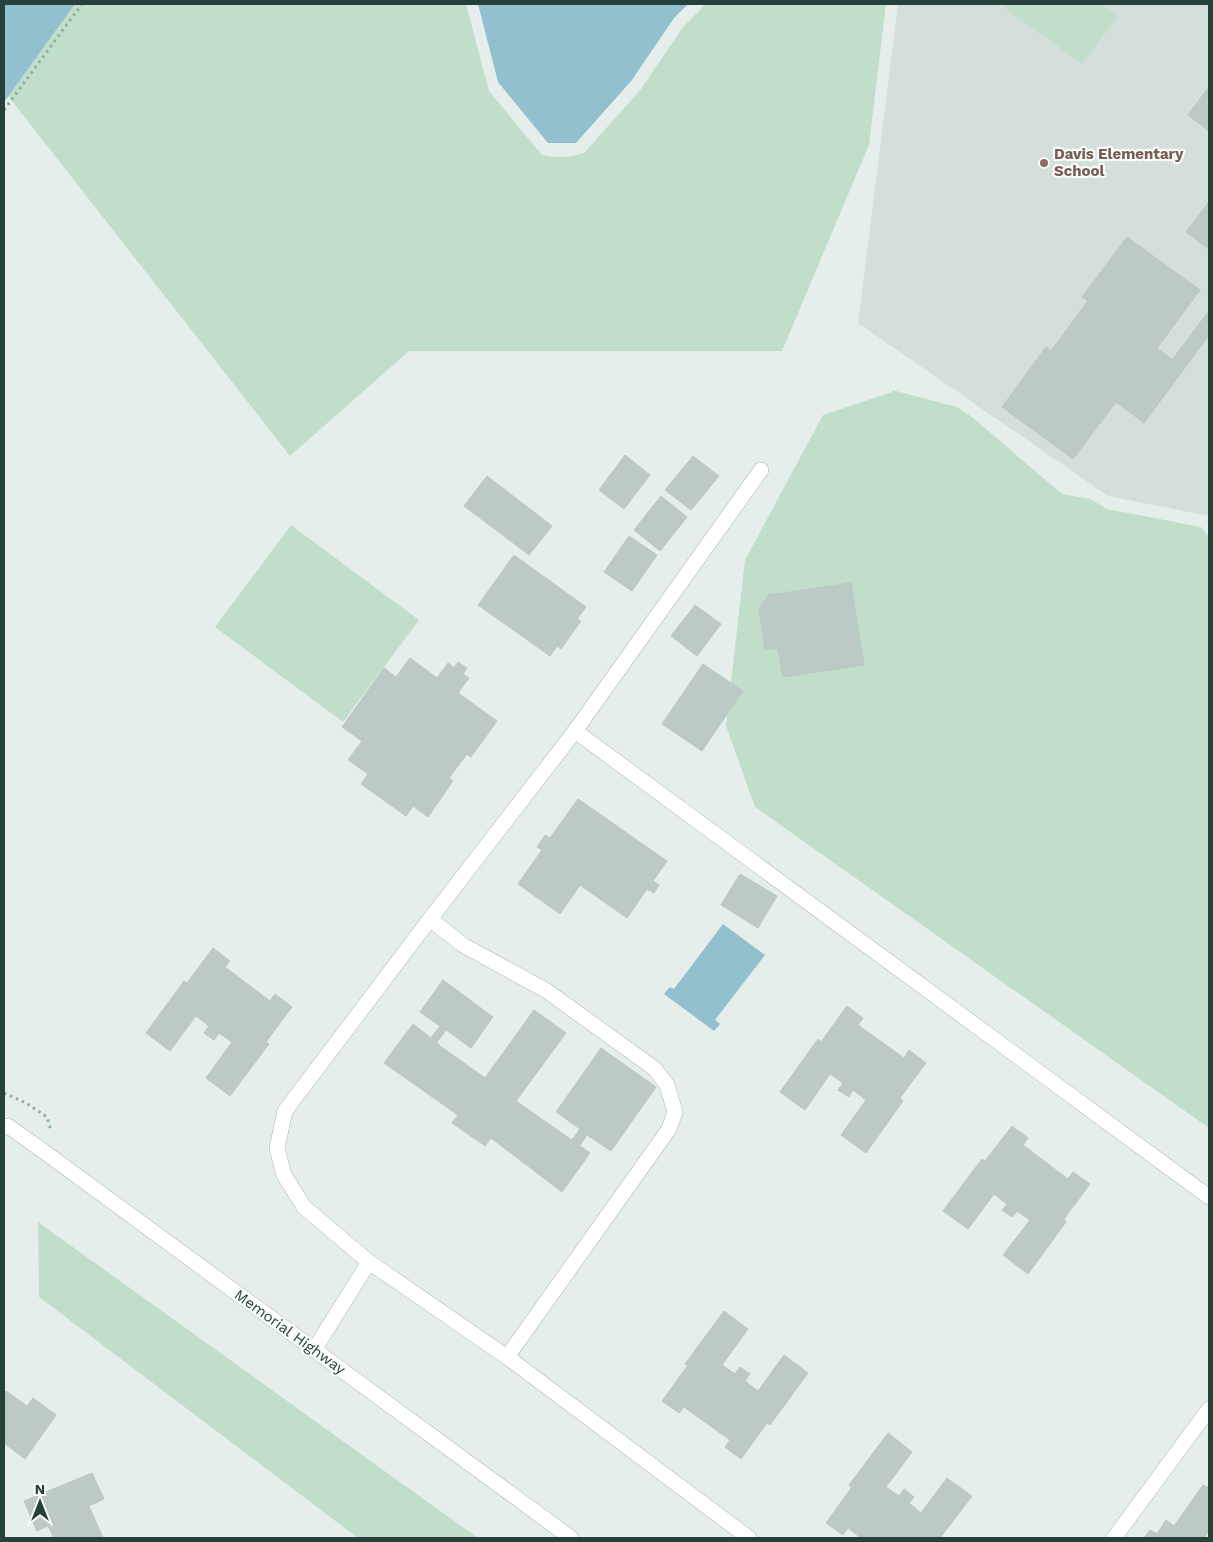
<svg xmlns="http://www.w3.org/2000/svg" width="1213" height="1542" viewBox="0 0 1213 1542" font-family="'Work Sans',sans-serif">
	<style>
		.built { fill: #d4dedb }
		.green { fill: #c1decb }
		.water { fill: #92c0cf }
		.building { fill: #bcc9c5; stroke: #b9c8c3 }
		.lines { fill: none; stroke-linecap: round; stroke-linejoin: round }
		.service-casing { stroke: #a9b6b3; stroke-width: 16 }
		.minor-casing { stroke: #a9b6b3; stroke-width: 16 }
		.path { stroke: #89b0a7; stroke-width: 3; stroke-dasharray: 2.5 4; stroke-linecap: butt }
		.service { stroke: #fff; stroke-width: 15 }
		.minor { stroke: #fff; stroke-width: 15 }
		.education-dot { fill: #8d6e63; stroke: #f7fbf9; stroke-width: 2 }
		.labels { text-anchor: middle; dominant-baseline: central; stroke-width: 4.5; stroke-linejoin: round; paint-order: stroke }
		.education-label { font-size: 15px; font-weight: bold; fill: #785e54; stroke: #f7fbf9; text-anchor: start }
		.street-label { font-size: 15px; fill: #26403b; stroke: #f7fbf9 }
	</style>
	<rect width="100%" height="100%" fill="#e6eeeb"/>
	<path class="built" d="M898,4H1209V516L1108,496L858,323Z"/>
	<g class="green">
		<path d="M75,4H466L489,91L542,155C555,158 573,158 585,152L641,89L683,27L706,4H886L869,145L782,351H409L290,456L8,96Z"/>
		<path d="M1008,4H1101L1118,16L1082,64L1005,8Z"/>
		<path d="M892,390L957,407L972,417L1062,494L1090,499L1107,509L1201,527L1209,537V1128L755,807L726,726L745,560L823,415L892,392Z"/>
		<path d="M291,525L419,620L343,722L215,627Z"/>
		<path d="M38,1222L478,1538H358L39,1297Z"/>
	</g>
	<g class="water">
		<path d="M4,4H75L4,102Z"/>
		<path d="M478,4H688L674,18L632,80L576,143H548L498,82Z"/>
		<path d="M723,924L765,955L715,1020L720,1024L714,1031L664,994L670,987L674,989Z"/>
	</g>
	<g class="building">
		<path d="M1209,87V131L1188,115Z"/>
		<path d="M1209,202V249L1186,232Z"/>
		<path d="M1127,237L1200,290L1157,348L1184,369L1144,423L1116,402L1073,459L1002,407L1046,347L1051,351L1088,301L1082,297Z"/>
		<path d="M1209,311V335L1184,369L1172,360Z"/>
		<path d="M625,455L650,475L624,509L599,490Z"/>
		<path d="M693,456L719,476L691,510L665,490Z"/>
		<path d="M487,476L552,526L529,555L464,506Z"/>
		<path d="M661,496L687,517L660,551L634,530Z"/>
		<path d="M629,536L657,555L632,591L604,572Z"/>
		<path d="M514,555L586,607L577,619L581,621L561,649L557,646L550,656L478,605Z"/>
		<path d="M851,583L864,665L783,677L778,648L765,650L759,608L769,595Z"/>
		<path d="M695,605L721,624L697,656L671,636Z"/>
		<path d="M410,658L437,678L448,663L454,668L458,662L467,668L463,674L469,678L458,693L497,721L471,757L467,754L449,778L453,781L428,817L413,806L406,816L361,784L368,774L348,760L362,741L342,727L384,668L396,677Z"/>
		<path d="M703,664L743,691L702,751L662,724Z"/>
		<path d="M578,799L667,861L653,881L659,885L654,893L647,889L627,918L580,885L560,914L518,884L542,850L537,847L545,835L550,838Z"/>
		<path d="M740,874L777,896L758,928L721,905Z"/>
		<path d="M213,948L230,961L225,967L270,1001L275,994L292,1007L266,1042L269,1044L230,1096L206,1078L232,1042L219,1033L214,1040L204,1033L209,1026L196,1016L170,1051L146,1033L184,981L187,983Z"/>
		<path d="M443,980L493,1017L471,1048L446,1030L437,1042L440,1046L485,1078L534,1010L566,1033L516,1101L590,1153L562,1192L491,1138L485,1146L452,1123L458,1115L384,1063L413,1024L431,1038L440,1026L420,1012Z"/>
		<path d="M847,1006L863,1018L858,1025L904,1058L909,1050L926,1063L900,1098L903,1101L866,1153L841,1135L866,1100L853,1090L849,1097L838,1090L843,1083L830,1074L805,1110L780,1092L818,1039L821,1042Z"/>
		<path d="M601,1048L656,1087L611,1151L587,1135L580,1145L572,1140L580,1129L556,1112Z"/>
		<path d="M1012,1126L1028,1138L1023,1145L1068,1179L1073,1172L1090,1184L1064,1219L1066,1222L1028,1274L1003,1255L1030,1220L1017,1211L1012,1217L1002,1210L1007,1204L994,1194L968,1229L943,1211L982,1159L985,1161Z"/>
		<path d="M724,1311L748,1329L722,1365L735,1374L740,1367L750,1374L745,1381L758,1391L784,1355L808,1373L770,1425L767,1423L741,1459L725,1447L730,1440L684,1407L679,1413L662,1401L688,1365L685,1364Z"/>
		<path d="M6,1391L27,1406L33,1398L56,1415L25,1459L4,1443V1394Z"/>
		<path d="M888,1433L912,1452L886,1487L899,1496L904,1489L914,1497L909,1503L921,1513L947,1478L972,1496L940,1538H861L848,1528L843,1535L826,1523L852,1487L849,1485Z"/>
		<path d="M92,1473L104,1499L89,1506L103,1538H54L48,1526L37,1531L24,1501Z"/>
		<path d="M1203,1485L1209,1488V1531L1204,1538H1144L1150,1530L1157,1534L1166,1520L1174,1526Z"/>
	</g>
	<g class="lines">
		<defs>
			<g id="service">
				<path d="M575,731L1209,1197"/>
				<path d="M430,919L463,945L547,991L655,1069L667,1085L675,1112L669,1129L507,1357"/>
				<path d="M314,1350L369,1262"/>
				<path d="M749,1538L507,1357L369,1262L304,1207L284,1175L277,1148L285,1111L430,919L575,731L761,470"/>
				<path d="M1114,1538L1209,1409"/>
			</g>
			<path id="minor" d="M4,1127L8,1126L39,1148L571,1538"/>
		</defs>
		<use href="#service" class="service-casing"/>
		<use href="#minor" class="minor-casing"/>
		<g class="path">
			<path d="M4,110L82,4"/>
			<path d="M4,1093L26,1103L47,1117L51,1131"/>
		</g>
		<use href="#service" class="service"/>
		<use href="#minor" class="minor"/>
	</g>
	<circle class="education-dot" cx="1044" cy="163" r="5"/>
	<g class="labels">
		<g class="education-label">
			<text x="1054" y="154">Davis Elementary<tspan x="1054" dy="17">School</tspan></text>
		</g>
		<g class="street-label">
			<text transform="translate(290 1332) rotate(36)">Memorial Highway</text>
		</g>
	</g>
	<rect width="1213" height="1542" fill="none" stroke="#26403b" stroke-width="10"/>
	<g transform="translate(40 1502)" stroke="#f7fbf9" stroke-width="4" paint-order="stroke">
	<path d="M0-4L9 19L0 12L-9 19Z" fill="#26403b"/>
	<text y="-8" font-size="14" font-weight="bold" text-anchor="middle" fill="#26403b">N</text>
	</g>
</svg>
